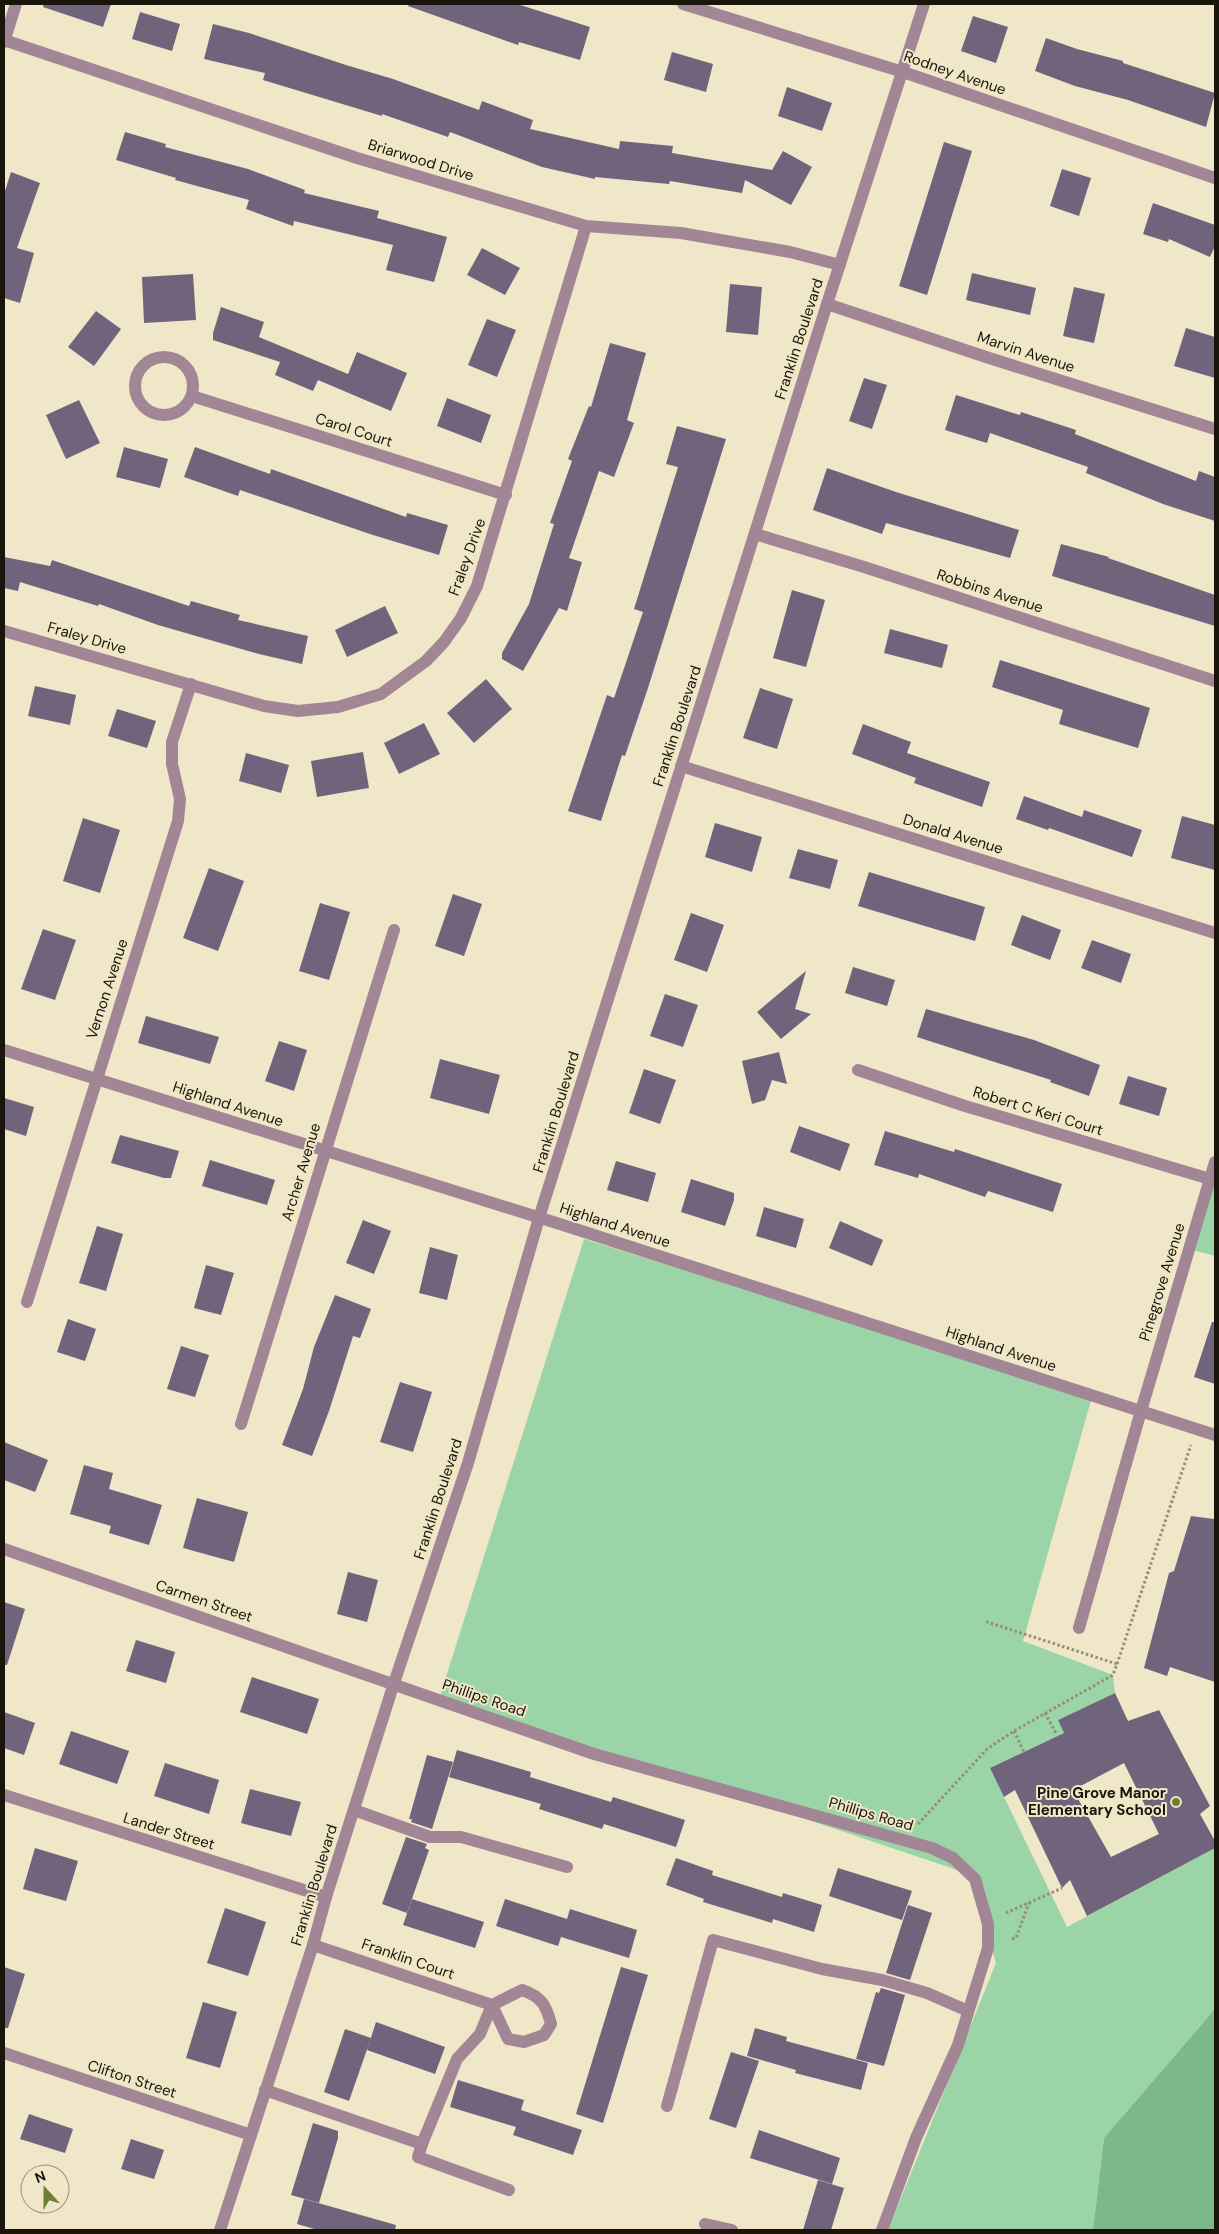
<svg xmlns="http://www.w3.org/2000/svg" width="1219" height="2234" viewBox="0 0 1219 2234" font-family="'DM Sans',sans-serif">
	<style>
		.green { fill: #9bd4a6 }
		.forest { fill: #7cb888 }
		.building { fill: #70637c; fill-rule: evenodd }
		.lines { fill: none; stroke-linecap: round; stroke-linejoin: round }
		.path { stroke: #958e77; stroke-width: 3; stroke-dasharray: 2.5 2.5; stroke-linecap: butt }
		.minor { stroke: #a38696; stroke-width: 12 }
		.poi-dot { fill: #6d8030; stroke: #f0e7c8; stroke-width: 2 }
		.labels { text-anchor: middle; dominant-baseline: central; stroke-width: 4; stroke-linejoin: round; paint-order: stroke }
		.street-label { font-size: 15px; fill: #19150a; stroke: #f0e7c8 }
		.poi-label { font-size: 15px; font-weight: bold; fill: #19150a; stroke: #f0e7c8; text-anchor: end }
	</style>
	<rect width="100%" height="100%" fill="#f0e7c8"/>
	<g class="green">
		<path d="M1215,1161V1256L1189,1249Z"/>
		<path d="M584,1239L1092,1397L1023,1641L1113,1675L1115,1693L1058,1720L1064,1733L990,1768L1067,1927L1215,1848V2009L1104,2138L1093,2230H888L996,1963L969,1874L440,1696Z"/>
	</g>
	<path class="forest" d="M1215,2009V2230H1093L1104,2138Z"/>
	<g class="building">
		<path d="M44,4H111L103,27L43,7Z"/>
		<path d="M409,4H517L590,27L580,60L519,42L518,45L408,6Z"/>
		<path d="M140,12L180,24L172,51L132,39Z"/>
		<path d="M973,16L1008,27L996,63L961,51Z"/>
		<path d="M213,24L249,33L346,65L393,79L479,110L482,101L533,120L530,129L619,149L620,141L673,146L672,153L772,170L783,151L812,167L791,205L745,180L742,193L670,181L669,184L595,177V179L542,167L450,132L448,137L382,114V116L263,80L265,73L204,59Z"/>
		<path d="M1046,38L1077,49L1123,61V63L1215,93L1206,127L1128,100L1075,86L1035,71Z"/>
		<path d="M672,52L713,64L706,92L664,80Z"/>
		<path d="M787,87L832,103L822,131L778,116Z"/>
		<path d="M125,132L166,144L165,147L248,169L305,190L304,193L379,211L377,218L447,237L434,282L386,270L393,245L294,221L293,226L246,209L249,200L175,180L176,178L116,160Z"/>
		<path d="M944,142L972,151L927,295L899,286Z"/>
		<path d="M1062,169L1091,178L1079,216L1050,206Z"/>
		<path d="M11,172L40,183L17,248L34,253L20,303L4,298V194Z"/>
		<path d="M1153,203L1215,225V246L1210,257L1169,239L1168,242L1143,234Z"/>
		<path d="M482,248L520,268L505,295L467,275Z"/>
		<path d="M972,273L1036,288L1030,315L966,300Z"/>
		<path d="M193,274L196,320L144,323L142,277Z"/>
		<path d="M730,284L762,287L758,335L726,332Z"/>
		<path d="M1074,287L1105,294L1094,343L1063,336Z"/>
		<path d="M221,307L264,322L259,337L348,374L357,352L407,373L391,411L318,380L313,391L275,375L280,362L213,340V333Z"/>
		<path d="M96,311L121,329L94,366L68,347Z"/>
		<path d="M487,319L516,330L497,377L468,365Z"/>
		<path d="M1186,328L1215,337V378L1174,366Z"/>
		<path d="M610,343L646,353L627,420L634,423L614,477L599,471L569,558L582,562L567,611L559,608L523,671L502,659V653L529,604L554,524L550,523L572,461L568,459L589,406L591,407Z"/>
		<path d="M864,378L887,385L872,429L849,421Z"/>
		<path d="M956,395L1020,415L1021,412L1076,430L1075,434L1196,481L1199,471L1215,477V521L1163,504L1086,473L1088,467L990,433L987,443L945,430Z"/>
		<path d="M447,398L491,415L481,443L437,426Z"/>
		<path d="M79,400L100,443L66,459L46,415Z"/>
		<path d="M677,426L726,439L648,688L625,756L622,755L601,821L568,811L607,695L614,698L643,612L634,609L678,467L666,464Z"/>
		<path d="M124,447L168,459L160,488L116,477Z"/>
		<path d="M195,447L270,474L271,469L406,517L407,513L448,525L439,555L373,535L240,490L238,496L184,477Z"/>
		<path d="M827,468L896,492L1019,530L1010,558L886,523L882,534L813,510Z"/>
		<path d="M1061,544L1109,557L1108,558L1215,595V626L1052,576Z"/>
		<path d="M4,557L50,566L52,560L189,606L191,601L240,615L238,620L308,636L302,664L259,654L158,625L99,604L98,606L20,582L18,591L4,588Z"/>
		<path d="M792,590L825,600L806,667L773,658Z"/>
		<path d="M385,606L398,633L347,657L335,630Z"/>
		<path d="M890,629L948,645L942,668L884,653Z"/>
		<path d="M1000,660L1150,708L1138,748L1059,724L1063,710L992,687Z"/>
		<path d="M486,679L512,709L474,743L447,713Z"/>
		<path d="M35,686L76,695L70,725L28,716Z"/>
		<path d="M760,688L793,699L777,749L743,738Z"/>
		<path d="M117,709L156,721L147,748L108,736Z"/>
		<path d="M424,723L440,754L399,774L384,743Z"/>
		<path d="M863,724L911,742L907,753L990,782L982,807L914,783L916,778L852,754Z"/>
		<path d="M363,752L369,788L317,797L311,761Z"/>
		<path d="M246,753L289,765L281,793L239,781Z"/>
		<path d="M1024,796L1082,817L1084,810L1142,830L1132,857L1049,828L1048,830L1016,819Z"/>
		<path d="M1182,816L1215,825V870L1171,858Z"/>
		<path d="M83,818L120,830L100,893L63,881Z"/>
		<path d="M715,823L762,837L752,872L705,857Z"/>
		<path d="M798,849L838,860L830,889L789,878Z"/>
		<path d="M209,868L244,881L218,951L183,938Z"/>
		<path d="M869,872L985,907L975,941L858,906Z"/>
		<path d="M453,894L482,904L464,956L435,946Z"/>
		<path d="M320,903L350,912L329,980L299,971Z"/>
		<path d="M691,913L724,925L707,972L674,960Z"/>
		<path d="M1022,915L1061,930L1050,960L1011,945Z"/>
		<path d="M43,929L76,940L55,1000L21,989Z"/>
		<path d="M1092,940L1131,954L1121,983L1081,968Z"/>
		<path d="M853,967L895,980L887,1006L845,993Z"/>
		<path d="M806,971L795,1009L811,1014L781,1039L757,1012Z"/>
		<path d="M665,994L698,1005L683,1047L650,1036Z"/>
		<path d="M926,1009L1034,1040L1100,1065L1089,1096L1050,1082L1051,1080L917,1037Z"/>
		<path d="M146,1016L219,1037L210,1064L138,1043Z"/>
		<path d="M279,1041L307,1050L294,1091L265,1081Z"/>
		<path d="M779,1052L787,1084L772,1080L765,1100L752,1104L742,1061Z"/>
		<path d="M440,1059L500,1075L489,1114L430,1098Z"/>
		<path d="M644,1069L676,1080L660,1124L629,1113Z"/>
		<path d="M1128,1076L1167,1088L1159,1116L1119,1104Z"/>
		<path d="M4,1098L34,1107L26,1136L4,1129Z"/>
		<path d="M799,1126L850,1144L840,1171L790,1152Z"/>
		<path d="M885,1131L954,1152L955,1149L1062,1184L1053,1212L988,1191L985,1197L919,1174L918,1178L874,1165Z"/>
		<path d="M120,1135L179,1151L171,1178H164L111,1163Z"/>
		<path d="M210,1160L275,1180L267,1205L202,1186Z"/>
		<path d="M616,1161L656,1173L648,1202L607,1190Z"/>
		<path d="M691,1179L734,1193V1200L725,1226L681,1212Z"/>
		<path d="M764,1207L804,1219L796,1248L756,1236Z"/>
		<path d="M363,1220L391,1231L374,1274L346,1263Z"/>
		<path d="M840,1221L883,1240L872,1266L829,1248Z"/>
		<path d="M97,1226L123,1234L106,1291L79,1283Z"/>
		<path d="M430,1247L458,1255L447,1300L419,1293Z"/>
		<path d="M206,1265L234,1273L221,1315L194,1308Z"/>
		<path d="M335,1295L371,1309L360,1338L353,1336L329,1411L312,1456L282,1445L303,1389L314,1347Z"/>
		<path d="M68,1319L96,1329L85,1361L57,1352Z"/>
		<path d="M1212,1322H1215V1384L1194,1377Z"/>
		<path d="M181,1346L209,1355L195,1397L167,1389Z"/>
		<path d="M400,1382L432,1392L413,1452L380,1442Z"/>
		<path d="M4,1442L48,1460L35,1492L4,1480Z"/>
		<path d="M84,1465L113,1473L109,1489L162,1505L149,1545L109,1533L111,1526L70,1514Z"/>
		<path d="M197,1498L248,1512L234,1562L183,1548Z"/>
		<path d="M1191,1516L1214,1519L1215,1682L1170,1667L1167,1676L1144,1668L1169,1573L1174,1571Z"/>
		<path d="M348,1572L378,1580L367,1622L337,1614Z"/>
		<path d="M4,1602L25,1609L7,1665H4Z"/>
		<path d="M136,1640L175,1652L166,1683L126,1671Z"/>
		<path d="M252,1677L319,1699L307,1734L240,1712Z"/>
		<path d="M1115,1693L1128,1721L1159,1710L1210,1806L1200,1814L1215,1841V1848L1087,1916L1070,1880L1062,1888L1015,1790L1004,1797L990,1768L1064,1733L1058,1720ZM1124,1763L1159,1834L1111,1857L1073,1790Z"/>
		<path d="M4,1712L35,1723L24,1755L4,1748Z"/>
		<path d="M71,1731L129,1751L117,1784L59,1764Z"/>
		<path d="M457,1750L531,1772L530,1777L611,1802L613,1797L685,1820L676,1847L604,1824L602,1829L539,1809L541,1804L449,1777Z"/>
		<path d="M427,1755L453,1762L432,1829L411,1822L412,1819H409Z"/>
		<path d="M165,1763L219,1780L209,1814L154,1796Z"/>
		<path d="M250,1789L301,1802L291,1836L241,1823Z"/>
		<path d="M406,1837L427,1844L425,1848L429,1850L407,1913L382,1904Z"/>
		<path d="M35,1848L78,1861L66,1901L23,1889Z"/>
		<path d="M676,1858L713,1871L712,1875L782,1897L783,1893L822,1905L814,1932L773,1919L772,1923L703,1902L704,1899L666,1885Z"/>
		<path d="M838,1868L912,1891L902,1920L829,1896Z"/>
		<path d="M412,1899L484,1922L475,1948L403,1925Z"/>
		<path d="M505,1899L567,1919L570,1909L637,1930L629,1958L561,1937L558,1946L496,1926Z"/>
		<path d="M908,1905L932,1913L910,1980L886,1973Z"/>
		<path d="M225,1908L266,1922L248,1976L207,1963Z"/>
		<path d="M4,1967L25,1974L8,2028H4Z"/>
		<path d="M621,1967L648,1975L603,2123L576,2114Z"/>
		<path d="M881,1988L905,1995L884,2066L856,2059L876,1992L879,1993Z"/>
		<path d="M203,2002L237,2012L220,2068L186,2058Z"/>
		<path d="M376,2022L445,2047L435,2074L367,2050Z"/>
		<path d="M755,2028L787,2037L786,2041L868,2063L861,2090L795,2073L796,2070L747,2056Z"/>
		<path d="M345,2029L371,2038L349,2101L324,2092Z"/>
		<path d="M731,2052L759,2061L736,2128L709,2119Z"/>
		<path d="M458,2080L524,2100L521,2110L582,2130L573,2155L513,2135L516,2127L450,2107Z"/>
		<path d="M29,2114L73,2129L65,2153L20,2139Z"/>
		<path d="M313,2123L338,2131V2138L319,2203L291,2195Z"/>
		<path d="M759,2130L840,2158L832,2184L750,2158Z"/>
		<path d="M131,2139L164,2150L154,2179L121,2169Z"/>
		<path d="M818,2180L844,2188L831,2230H803Z"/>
		<path d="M304,2199L396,2225L395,2230H318L297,2224Z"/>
	</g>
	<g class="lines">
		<g class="path">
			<path d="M1117,1664L1191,1445"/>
			<path d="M1045,1713L1057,1735"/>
			<path d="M1014,1731L1024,1752"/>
			<path d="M918,1824L987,1749L1014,1731L1113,1675L1117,1664L984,1621"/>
			<path d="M1006,1913L1062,1888"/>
			<path d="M1012,1939L1016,1938L1029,1903"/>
		</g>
		<g class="minor">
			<path d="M683,4L903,72L1215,178"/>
			<path d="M4,40L357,158L586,226L681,233L790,252L840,265"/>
			<path d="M4,42L16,4"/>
			<path d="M827,304L989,358L1215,429"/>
			<circle cx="164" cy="386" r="29"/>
			<path d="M192,396L506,495"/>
			<path d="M755,534L864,567L1215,681"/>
			<path d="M4,631L264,706L298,711L338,707L381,694L426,661L444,642L461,618L477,586L586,226"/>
			<path d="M681,766L1215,933"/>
			<path d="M4,1050L566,1226L1215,1435"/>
			<path d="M858,1070L965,1106L1210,1179"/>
			<path d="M27,1302L178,821L180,799L172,764V742L191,684"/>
			<path d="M241,1424L394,930"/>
			<path d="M4,1549L594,1754L932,1848L953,1858L975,1879L988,1924V1948L958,2045L916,2138L882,2230"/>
			<path d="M1079,1628L1141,1411L1215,1162"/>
			<path d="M4,1795L326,1897"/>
			<path d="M354,1810L430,1837H461L567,1867"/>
			<path d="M522,1990C542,1997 546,2005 551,2024L544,2035L524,2042L508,2039L492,2005Z"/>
			<path d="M4,2053L251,2135"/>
			<path d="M265,2090L422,2144L457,2059L480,2034L492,2005L313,1945"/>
			<path d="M667,2106L713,1940L822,1969L882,1980L927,1993L968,2011"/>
			<path d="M422,2144L418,2157L509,2190"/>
			<path d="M705,2224L732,2230"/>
			<path d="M220,2230L313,1945L326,1897L394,1683L468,1463L539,1218L827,304L924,4"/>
		</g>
	</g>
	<circle class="poi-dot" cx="1176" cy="1802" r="5"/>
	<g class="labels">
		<g class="street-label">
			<text transform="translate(955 73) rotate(19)">Rodney Avenue</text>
			<text transform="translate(421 160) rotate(17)">Briarwood Drive</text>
			<text transform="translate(799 339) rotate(-72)">Franklin Boulevard</text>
			<text transform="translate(1026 352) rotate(18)">Marvin Avenue</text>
			<text transform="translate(354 430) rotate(18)">Carol Court</text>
			<text transform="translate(467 557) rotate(-70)">Fraley Drive</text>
			<text transform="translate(990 591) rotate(18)">Robbins Avenue</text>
			<text transform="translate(87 638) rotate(16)">Fraley Drive</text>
			<text transform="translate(677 726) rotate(-72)">Franklin Boulevard</text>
			<text transform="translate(953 834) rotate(17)">Donald Avenue</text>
			<text transform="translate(107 989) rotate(-72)">Vernon Avenue</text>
			<text transform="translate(228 1104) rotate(18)">Highland Avenue</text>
			<text transform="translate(1038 1111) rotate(17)">Robert C Keri Court</text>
			<text transform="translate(556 1112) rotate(-73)">Franklin Boulevard</text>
			<text transform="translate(301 1172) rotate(-73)">Archer Avenue</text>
			<text transform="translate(615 1225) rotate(18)">Highland Avenue</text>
			<text transform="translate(1162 1282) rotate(-73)">Pinegrove Avenue</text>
			<text transform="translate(1001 1349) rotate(18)">Highland Avenue</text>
			<text transform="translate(438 1499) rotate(-72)">Franklin Boulevard</text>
			<text transform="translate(204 1601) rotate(19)">Carmen Street</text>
			<text transform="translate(484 1698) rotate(19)">Phillips Road</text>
			<text transform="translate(871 1814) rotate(16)">Phillips Road</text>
			<text transform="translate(169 1831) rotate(17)">Lander Street</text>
			<text transform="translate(314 1885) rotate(-73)">Franklin Boulevard</text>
			<text transform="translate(408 1959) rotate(19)">Franklin Court</text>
			<text transform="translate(132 2079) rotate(18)">Clifton Street</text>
		</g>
		<g class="poi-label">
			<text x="1166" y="1793">Pine Grove Manor<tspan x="1166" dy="17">Elementary School</tspan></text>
		</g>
	</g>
	<rect width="1219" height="2234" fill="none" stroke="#19150a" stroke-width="10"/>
	<g transform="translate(45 2189) rotate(339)"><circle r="24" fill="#f0e7c8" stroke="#9a937c"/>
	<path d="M0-4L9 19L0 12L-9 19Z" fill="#6d8030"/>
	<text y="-8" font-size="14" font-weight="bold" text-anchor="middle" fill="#19150a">N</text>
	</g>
</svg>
